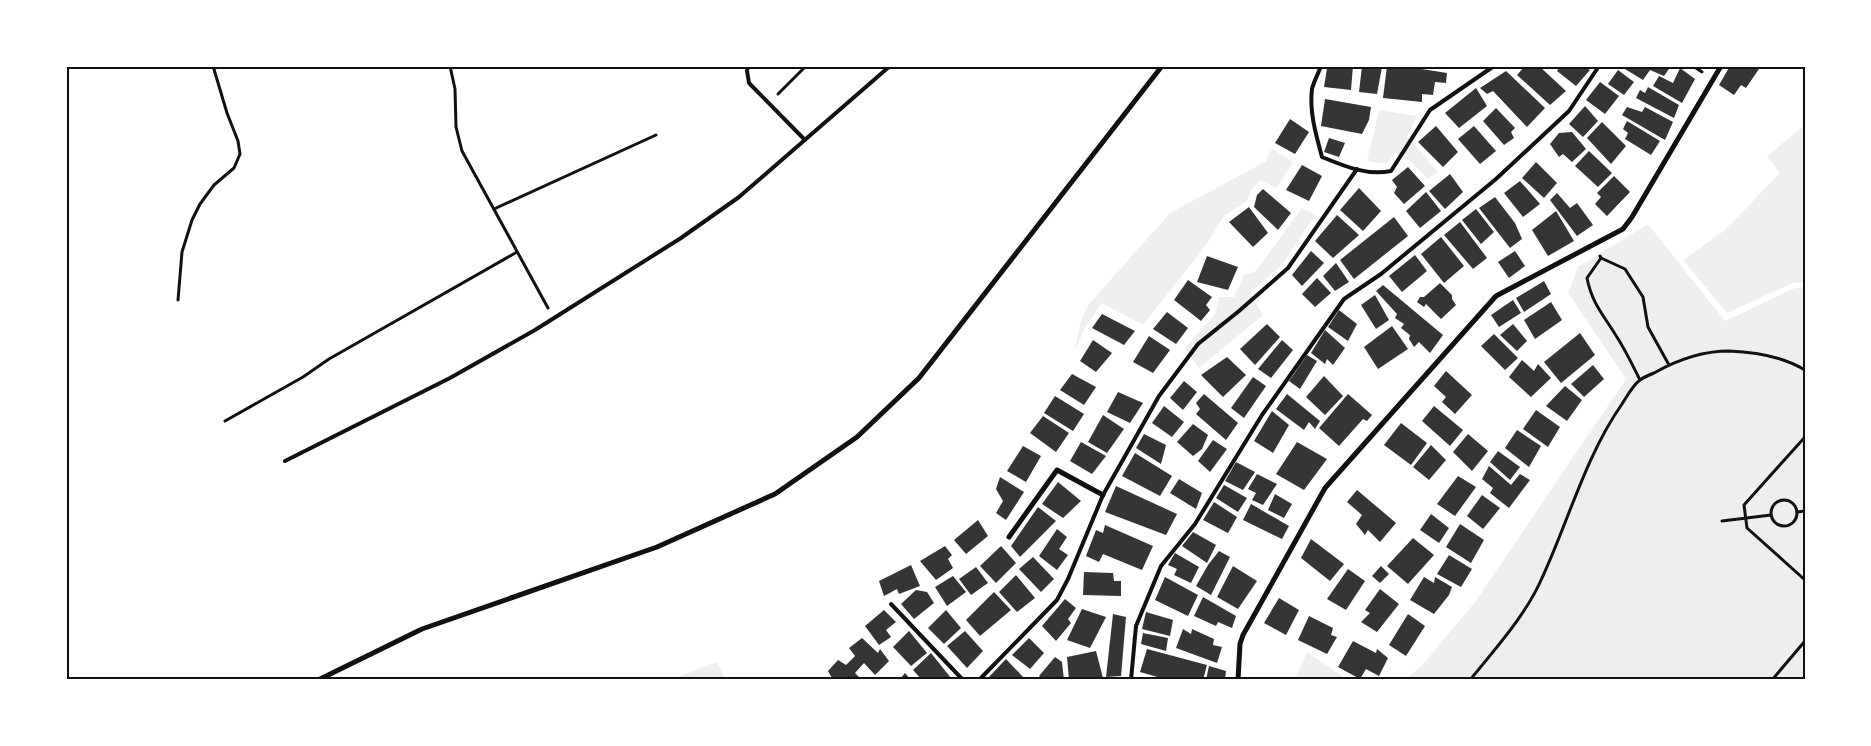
<svg xmlns="http://www.w3.org/2000/svg" width="1871" height="746" viewBox="0 0 1871 746" font-family="Cabin,sans-serif">
	<style>
		.green { fill: #eee }
		.building { fill: #353535 }
		.lines { fill: none; stroke-linecap: round; stroke-linejoin: round }
		.path { stroke: #111; stroke-width: 3 }
		.service { stroke: #111; stroke-width: 4 }
		.minor { stroke: #111; stroke-width: 5 }
		.neatline { fill: none; stroke: #111; stroke-width: 2 }
	</style>
	<rect width="100%" height="100%" fill="#fff"/>
	<g class="green">
		<path d="M1379,110L1417,116L1407,136L1438,172L1428,179L1410,161L1395,153L1386,164L1367,161Z"/>
		<path d="M1805,125V282L1793,283L1727,313L1683,260L1725,230L1780,173L1767,156Z"/>
		<path d="M1272,149L1293,162L1277,188L1260,180L1251,190L1247,201L1224,216L1206,245L1143,325L1102,303L1086,326L1074,352L1081,321L1089,304L1170,213L1265,162Z"/>
		<path d="M1302,208L1315,215L1282,265L1250,293L1263,315L1199,368L1185,348L1215,314L1219,297H1234L1244,275L1255,272Z"/>
		<path d="M1648,224L1725,321L1795,288L1805,287V680H1405L1423,664L1475,602L1626,379L1568,293L1578,267Z"/>
		<path d="M1307,652L1348,680H1295Z"/>
		<path d="M717,662L726,680H670Z"/>
	</g>
	<g class="building">
		<path d="M1332,66H1353L1351,90L1324,87L1327,68H1332Z"/>
		<path d="M1362,66L1382,67L1377,94L1359,92Z"/>
		<path d="M1387,66H1403L1447,73L1446,83L1435,82L1433,95L1422,94V102L1383,98Z"/>
		<path d="M1525,66H1539L1566,91L1550,105L1517,75Z"/>
		<path d="M1560,66H1584L1590,70L1576,86L1557,71Z"/>
		<path d="M1620,66H1671L1664,76L1650,70L1643,80Z"/>
		<path d="M1730,66H1761L1746,88L1741,85L1734,95L1719,85Z"/>
		<path d="M1680,68L1695,79L1682,103L1653,86L1659,76L1673,83Z"/>
		<path d="M1618,70L1634,82L1624,95L1608,84Z"/>
		<path d="M1506,71L1545,108L1527,127L1493,91L1487,94L1480,88Z"/>
		<path d="M1600,82L1619,96L1605,114L1586,100Z"/>
		<path d="M1648,87L1679,105L1674,118L1636,98L1640,90L1645,93Z"/>
		<path d="M1476,88L1487,106L1459,128L1445,113Z"/>
		<path d="M1325,99L1371,107L1369,120L1362,134L1321,126Z"/>
		<path d="M1585,106L1598,121L1583,137L1569,124Z"/>
		<path d="M1627,107L1642,112L1645,107L1673,122L1665,140L1622,115Z"/>
		<path d="M1496,108L1515,128L1511,132L1514,138L1504,145L1483,121Z"/>
		<path d="M1290,119L1309,132L1295,154L1275,143Z"/>
		<path d="M1627,121L1660,141L1651,155L1625,139L1628,133L1623,129Z"/>
		<path d="M1602,122L1626,146L1611,164L1587,138Z"/>
		<path d="M1436,126L1458,152L1443,167L1418,142Z"/>
		<path d="M1474,126L1496,151L1480,164L1458,139Z"/>
		<path d="M1572,132L1586,149L1572,162L1563,154L1559,157L1550,144L1559,133Z"/>
		<path d="M1329,138L1345,143L1339,157L1324,152Z"/>
		<path d="M1589,151L1612,173L1598,187L1575,166Z"/>
		<path d="M1536,162L1557,183L1544,198L1522,178Z"/>
		<path d="M1302,165L1322,176L1309,201L1286,190Z"/>
		<path d="M1408,167L1425,186L1404,204L1394,193L1397,187L1392,180Z"/>
		<path d="M1450,174L1463,192L1445,209L1429,191Z"/>
		<path d="M1614,176L1630,192L1607,216L1595,204L1601,197L1597,193Z"/>
		<path d="M1520,181L1540,204L1523,217L1504,193Z"/>
		<path d="M1359,188L1381,211L1363,231L1340,210Z"/>
		<path d="M1263,189L1291,213L1278,230L1254,207L1257,195Z"/>
		<path d="M1426,192L1441,211L1420,228L1406,211Z"/>
		<path d="M1557,193L1570,208L1577,203L1593,225L1577,236L1550,200Z"/>
		<path d="M1495,197L1515,223L1522,239L1510,248L1479,208Z"/>
		<path d="M1249,207L1268,233L1253,247L1229,222Z"/>
		<path d="M1476,209L1494,232L1481,244L1462,220Z"/>
		<path d="M1556,211L1574,241L1548,256L1532,230Z"/>
		<path d="M1337,215L1359,235L1333,258L1315,241Z"/>
		<path d="M1394,217L1408,236L1354,279L1340,260Z"/>
		<path d="M1460,222L1487,258L1473,269L1444,235Z"/>
		<path d="M1441,237L1464,266L1444,283L1421,254Z"/>
		<path d="M1311,251L1324,263L1302,286L1292,275Z"/>
		<path d="M1515,251L1525,266L1509,278L1498,262Z"/>
		<path d="M1415,255L1427,271L1402,292L1389,276Z"/>
		<path d="M1207,256L1238,267L1228,290L1197,282Z"/>
		<path d="M1336,263L1349,282L1335,291L1323,276Z"/>
		<path d="M1317,278L1331,293L1315,307L1302,294Z"/>
		<path d="M1188,280L1212,297L1206,305L1210,310L1201,321L1174,300Z"/>
		<path d="M1544,281L1551,294L1524,312L1516,298Z"/>
		<path d="M1440,283L1452,295V299L1456,305L1441,319L1426,304L1424,307L1417,302L1420,297H1424Z"/>
		<path d="M1383,285L1443,335L1430,353L1419,342L1414,347L1409,339L1410,335L1401,328L1404,324L1395,318L1397,314L1376,291Z"/>
		<path d="M1375,295L1389,320L1376,329L1361,305Z"/>
		<path d="M1513,300L1521,313L1499,327L1491,315Z"/>
		<path d="M1551,302L1562,320L1535,339L1524,320Z"/>
		<path d="M1339,310L1357,324L1348,341L1328,327Z"/>
		<path d="M1167,312L1188,328L1176,344L1153,329Z"/>
		<path d="M1102,314L1135,331L1124,345L1092,328Z"/>
		<path d="M1267,324L1280,337L1255,365L1240,349Z"/>
		<path d="M1513,324L1527,341L1517,351L1500,335Z"/>
		<path d="M1392,326L1408,349L1378,369L1364,347Z"/>
		<path d="M1325,330L1345,348L1333,365L1327,359L1325,364L1311,353Z"/>
		<path d="M1580,333L1595,355L1561,383L1544,362Z"/>
		<path d="M1494,334L1518,358L1505,370L1481,346Z"/>
		<path d="M1149,336L1170,350L1153,373L1133,362Z"/>
		<path d="M1093,340L1112,353L1096,372L1080,361Z"/>
		<path d="M1282,340L1293,350L1271,378L1258,369Z"/>
		<path d="M1307,355L1317,361L1300,389L1289,381Z"/>
		<path d="M1227,357L1246,375L1223,397L1201,375Z"/>
		<path d="M1522,360L1534,371L1538,364L1551,378L1531,397L1509,377Z"/>
		<path d="M1593,365L1604,379L1584,397L1571,384Z"/>
		<path d="M1446,371L1472,395L1455,414L1442,402L1446,397L1434,386Z"/>
		<path d="M1072,374L1096,387L1084,405L1060,390Z"/>
		<path d="M1324,376L1343,396L1325,415L1306,397Z"/>
		<path d="M1253,377L1266,386L1244,418L1231,408Z"/>
		<path d="M1184,381L1197,392L1183,410L1170,398Z"/>
		<path d="M1565,386L1582,400L1567,421L1546,406Z"/>
		<path d="M1118,392L1143,403L1130,423L1107,412Z"/>
		<path d="M1204,394L1238,423L1226,440L1196,414L1200,409L1196,403Z"/>
		<path d="M1287,394L1320,421L1315,429L1309,422L1304,430L1276,409Z"/>
		<path d="M1348,394L1372,415L1367,421L1363,419L1339,446L1319,428Z"/>
		<path d="M1055,396L1084,414L1073,431L1044,413Z"/>
		<path d="M1164,406L1184,422L1172,437L1152,423Z"/>
		<path d="M1434,406L1463,430L1450,446L1422,421Z"/>
		<path d="M1536,410L1560,427L1548,447L1523,429Z"/>
		<path d="M1272,411L1289,425L1273,453L1254,441Z"/>
		<path d="M1103,415L1124,429L1107,453L1088,442Z"/>
		<path d="M1043,416L1069,433L1056,452L1030,433Z"/>
		<path d="M1401,423L1427,443L1411,465L1384,445Z"/>
		<path d="M1193,424L1208,435L1202,449L1193,456L1177,442Z"/>
		<path d="M1517,430L1541,446L1529,467L1505,448Z"/>
		<path d="M1144,434L1166,445L1161,464L1136,448Z"/>
		<path d="M1468,434L1488,451L1472,471L1453,452Z"/>
		<path d="M1213,440L1227,449L1210,472L1198,461Z"/>
		<path d="M1081,442L1106,456L1092,474L1070,461Z"/>
		<path d="M1297,442L1327,459L1304,490L1276,474Z"/>
		<path d="M1431,445L1446,460L1429,480L1413,467Z"/>
		<path d="M1023,446L1041,456L1026,482L1007,471Z"/>
		<path d="M1498,451L1520,467L1510,480L1490,462Z"/>
		<path d="M1135,453L1172,476L1160,496L1122,476Z"/>
		<path d="M1236,462L1255,472L1243,490L1225,481Z"/>
		<path d="M1489,466L1511,485L1520,474L1530,480L1509,508L1490,493L1493,488L1482,479Z"/>
		<path d="M1257,474L1277,484L1263,505L1252,500L1256,493L1248,489Z"/>
		<path d="M1458,476L1476,487L1455,516L1437,504Z"/>
		<path d="M1000,477L1024,492L1006,520L996,513L1003,501L996,489Z"/>
		<path d="M1179,479L1202,493L1196,509L1170,493Z"/>
		<path d="M1058,482L1081,501L1063,518L1042,504Z"/>
		<path d="M1224,485L1247,498L1238,512L1216,498Z"/>
		<path d="M1116,486L1177,514L1166,535L1105,512Z"/>
		<path d="M1357,490L1396,523L1380,542L1368,530L1365,535L1356,524L1362,515L1347,502Z"/>
		<path d="M1275,494L1292,504L1284,518L1268,510Z"/>
		<path d="M1482,495L1500,508L1483,529L1467,516Z"/>
		<path d="M1214,502L1237,517L1228,533L1203,520Z"/>
		<path d="M1251,504L1289,526L1282,539L1243,520Z"/>
		<path d="M1038,507L1056,521L1020,557L1011,546Z"/>
		<path d="M1431,514L1449,528L1439,543L1420,530Z"/>
		<path d="M978,520L988,536L966,554L954,540Z"/>
		<path d="M1460,524L1484,540L1471,563L1446,547Z"/>
		<path d="M1105,525L1153,546L1142,570L1103,554L1099,562L1086,556L1096,530L1103,533Z"/>
		<path d="M1057,529L1067,537L1059,549L1068,555L1057,570L1039,556Z"/>
		<path d="M1193,532L1216,545L1207,563L1182,546Z"/>
		<path d="M1413,538L1434,555L1408,584L1387,566Z"/>
		<path d="M1311,539L1344,564L1330,581L1301,558Z"/>
		<path d="M945,546L952,555L948,559L953,568L936,580L920,561Z"/>
		<path d="M1001,546L1016,563L996,583L980,566Z"/>
		<path d="M1219,551L1230,557L1211,595L1196,586L1208,565Z"/>
		<path d="M1175,553L1199,567L1191,583L1174,575L1177,569L1168,565Z"/>
		<path d="M1449,555L1472,569L1461,587L1437,574Z"/>
		<path d="M1033,557L1054,579L1041,592L1019,569Z"/>
		<path d="M911,565L920,586L899,594L897,589L884,596L879,581Z"/>
		<path d="M1233,566L1257,581L1238,609L1217,597Z"/>
		<path d="M1381,566L1389,574L1380,583L1372,576Z"/>
		<path d="M976,567L988,583L971,595L959,579Z"/>
		<path d="M1348,569L1365,581L1346,610L1327,599Z"/>
		<path d="M1084,572L1113,573L1114,581H1121V596L1083,595Z"/>
		<path d="M1016,575L1035,598L1017,612L999,592Z"/>
		<path d="M953,576L966,592L947,606L935,587Z"/>
		<path d="M1165,577L1198,595L1188,616L1155,600Z"/>
		<path d="M1424,577L1434,583L1435,577L1452,587L1449,595L1434,614L1410,600Z"/>
		<path d="M1380,589L1399,604L1377,632L1361,622L1370,613L1365,610Z"/>
		<path d="M916,590L927,592L934,603L914,619L901,604Z"/>
		<path d="M994,592L1011,610L980,636L966,620Z"/>
		<path d="M1203,597L1236,616L1232,628L1218,622L1216,626L1194,616Z"/>
		<path d="M1279,598L1299,610L1286,635L1264,623Z"/>
		<path d="M1065,599L1076,608L1068,619L1071,623L1056,641L1042,626Z"/>
		<path d="M1082,609L1106,617L1090,648L1067,640Z"/>
		<path d="M884,610L896,622L886,630L891,637L879,645L865,626Z"/>
		<path d="M946,610L961,628L944,644L928,628Z"/>
		<path d="M1146,612L1173,620L1170,636L1142,629Z"/>
		<path d="M1113,614L1126,617L1121,676L1106,677Z"/>
		<path d="M1408,614L1425,626L1406,656L1389,645Z"/>
		<path d="M1309,616L1333,628L1331,635L1337,637L1327,654L1298,640Z"/>
		<path d="M1183,629L1191,634L1192,629L1214,639L1213,645L1222,647L1217,663L1176,648Z"/>
		<path d="M909,631L927,653L911,666L893,647Z"/>
		<path d="M965,631L983,651L967,668L947,646Z"/>
		<path d="M1143,633L1168,638L1166,651L1141,644Z"/>
		<path d="M862,638L878,653L880,649L889,661L875,675L864,663L855,673L862,680H833L828,671L838,660L846,665L855,656L849,648Z"/>
		<path d="M1029,638L1044,653L1030,669L1012,655Z"/>
		<path d="M1353,641L1376,653L1377,649L1388,658L1379,676L1366,669L1360,679L1338,667Z"/>
		<path d="M1147,649L1207,665L1203,680H1168L1140,672Z"/>
		<path d="M1096,651L1103,678L1069,680L1067,657Z"/>
		<path d="M931,653L951,678L949,680H922L913,670Z"/>
		<path d="M1055,657L1062,662L1064,680H1043L1039,676Z"/>
		<path d="M1006,659L1024,678L1021,680H986Z"/>
		<path d="M1209,666L1226,671L1225,680H1206Z"/>
		<path d="M905,673L911,680H899Z"/>
	</g>
	<g class="lines">
		<g class="path">
			<path d="M450,66L455,89L456,127L462,151L548,308"/>
			<path d="M1693,66L1702,72"/>
			<path d="M778,94L806,66"/>
			<path d="M494,209L656,135"/>
			<path d="M1600,256L1601,258L1587,278C1592,303 1602,313 1615,334C1625,349 1632,364 1640,380"/>
			<path d="M1601,258L1625,269L1643,297L1648,327L1669,365"/>
			<path d="M178,300L182,252L192,220L200,204L214,185L234,168L240,154L238,141L227,113L213,66"/>
			<path d="M225,421L303,377L329,359L517,252"/>
			<path d="M1805,437L1744,505L1747,528L1805,580"/>
			<circle cx="1784" cy="513" r="13"/>
			<path d="M1797,512L1805,511"/>
			<path d="M1722,521L1771,515"/>
			<path d="M1470,680C1495,649 1526,615 1542,578C1569,520 1585,457 1622,404C1627,396 1633,385 1640,380C1644,377 1649,375 1654,373C1677,360 1701,351 1729,351C1755,352 1782,356 1805,370"/>
			<path d="M1772,680L1805,641"/>
		</g>
		<g class="service">
			<path d="M748,66L747,71L749,83L805,140"/>
			<path d="M1321,66C1318,74 1314,81 1312,89C1309,111 1316,135 1322,157C1344,166 1367,176 1391,171L1430,110L1494,66"/>
			<path d="M285,461L450,378L535,330L681,238L739,197L890,66"/>
			<path d="M891,604L963,680"/>
			<path d="M979,680L1057,600L1068,579L1103,495L1159,396L1198,344L1239,311L1288,268L1357,169"/>
			<path d="M1131,680L1136,626L1161,566L1195,524L1262,415L1344,299L1381,274L1496,179L1569,111L1599,66"/>
		</g>
		<g class="minor">
			<path d="M1009,537L1057,470L1103,495"/>
			<path d="M318,680L422,629L657,547L775,494L857,437L919,378L1162,66"/>
			<path d="M1238,680L1240,644L1243,635L1325,488L1496,296L1623,229L1632,217L1721,66"/>
		</g>
	</g>
	<rect width="1871" height="746" fill="none" stroke="#ffffff" stroke-width="135"/>
	<rect x="68" y="68" width="1736" height="610" class="neatline"/>
</svg>
